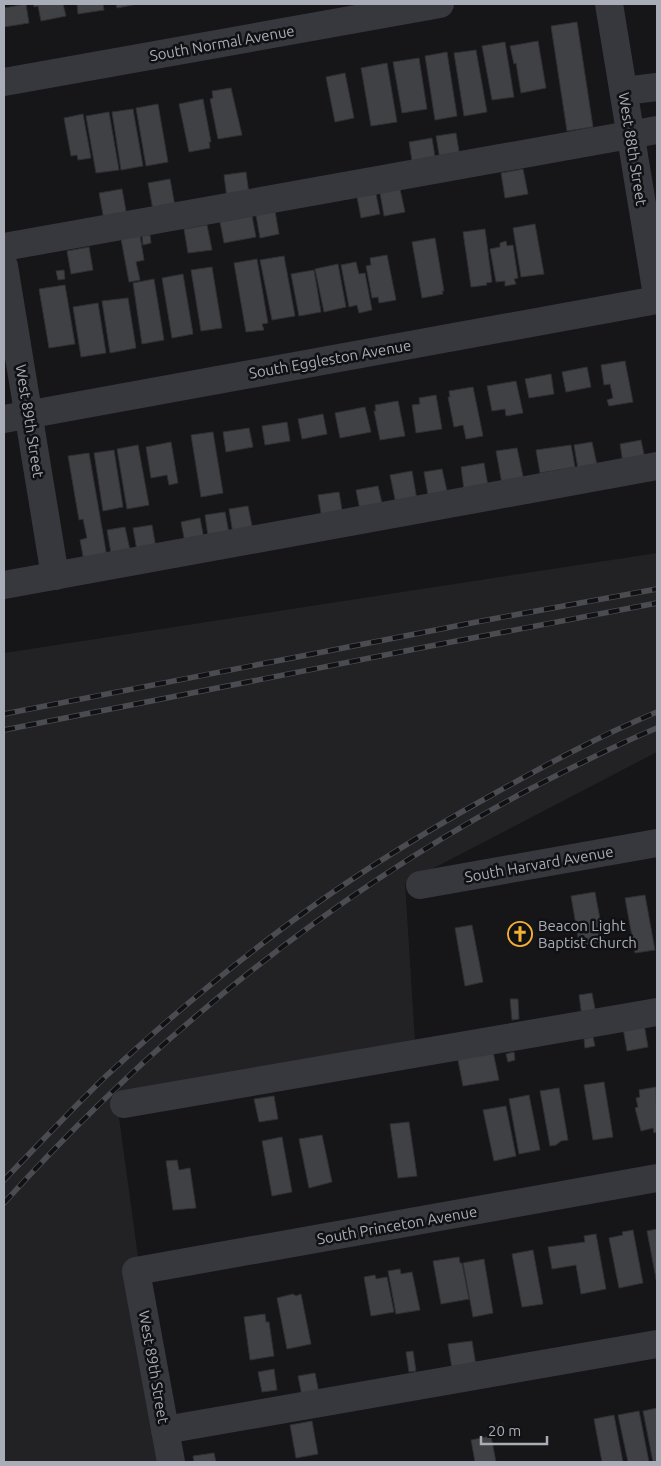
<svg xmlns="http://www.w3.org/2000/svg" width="661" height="1466" viewBox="0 0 661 1466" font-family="Ubuntu,sans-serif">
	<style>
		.built { fill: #222225 }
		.building { fill: #404145; stroke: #303034 }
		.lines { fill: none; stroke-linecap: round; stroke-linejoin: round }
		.minor { stroke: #37383d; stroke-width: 28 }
		.rail-casing { stroke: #4a4c52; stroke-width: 5.5 }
		.rail { stroke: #111113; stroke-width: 4; stroke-dasharray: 11; stroke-linecap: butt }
		.labels { text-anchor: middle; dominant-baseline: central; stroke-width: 5; stroke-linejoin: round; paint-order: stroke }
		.street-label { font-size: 15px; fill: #a8adb8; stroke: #111113 }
		.poi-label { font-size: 15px; fill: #a8adb8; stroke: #111113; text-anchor: start }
	</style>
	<rect width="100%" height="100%" fill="#161618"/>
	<path class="built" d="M657,553V752L405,883L415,1041L118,1110L166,1462H4V653Z"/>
	<g class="building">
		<path d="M26,4L29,23L4,27V8Z"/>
		<path d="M34,4H63L66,16L41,21L38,6L34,7Z"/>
		<path d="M77,4H103L104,10L78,14Z"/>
		<path d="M116,4H138L117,8Z"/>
		<path d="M577,22L593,127L567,131L551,26Z"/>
		<path d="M538,41L546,88L521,93L516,63L514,64L510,46Z"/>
		<path d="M505,42L514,97L492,100L482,46Z"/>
		<path d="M476,50L487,112L464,116L454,53Z"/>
		<path d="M447,52L457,116L435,120L425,56Z"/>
		<path d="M419,58L427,109L402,113L393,62Z"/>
		<path d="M387,63L397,122L371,126L361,68Z"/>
		<path d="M345,73L354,118L335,122L326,77Z"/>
		<path d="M231,88L242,135L218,139L210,99L213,98L212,91Z"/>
		<path d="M203,99L211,142H209L210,148L189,152L179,104Z"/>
		<path d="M158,104L168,162L146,166L136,108Z"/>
		<path d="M133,109L143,166L121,170L112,112Z"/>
		<path d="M109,112L119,170L96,173L86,116Z"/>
		<path d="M83,114L91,158L78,160L77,155L71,156L64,118Z"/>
		<path d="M456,133L460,157L440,160L436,136Z"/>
		<path d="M432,138L436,163L413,167L409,142Z"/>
		<path d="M523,169L528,194L505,198L501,173Z"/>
		<path d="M246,172L249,194L227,198L224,175Z"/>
		<path d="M170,179L175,206L153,210L148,183Z"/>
		<path d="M122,189L127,216L104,220L99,193Z"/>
		<path d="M400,189L405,212L384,216L380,193Z"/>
		<path d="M376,194L380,214L361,218L357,197Z"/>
		<path d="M275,211L279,234L260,238L256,215Z"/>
		<path d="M252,216L256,237L224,243L220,222Z"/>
		<path d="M535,224L544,274L521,277L513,228Z"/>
		<path d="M207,225L212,250L188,253L184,229Z"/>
		<path d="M485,229L492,282L486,283L487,285L471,287L463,232Z"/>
		<path d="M150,235L151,243L143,245L142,236Z"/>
		<path d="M140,236L144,260L136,262L140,280L129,282L121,239Z"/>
		<path d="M435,238L444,291H442L443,294L422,298L412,242Z"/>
		<path d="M506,241L507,246L513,245L518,278L514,279L516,284L505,286V281L496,282L490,249L500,247V243Z"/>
		<path d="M89,247L93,270L71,274L67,251Z"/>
		<path d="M387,255L396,300L379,303L378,297L372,298L366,266L371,265L370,258Z"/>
		<path d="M284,256L295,316L272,320L260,260Z"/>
		<path d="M257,259L268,323L262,324L264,330L246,332L234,263Z"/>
		<path d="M356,262L359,274L365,273L372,310L359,313L357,305L349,307L341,265Z"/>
		<path d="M338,264L346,307L324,312L315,269Z"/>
		<path d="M212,267L222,328L201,331L191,270Z"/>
		<path d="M64,270L65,279L58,280L56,271Z"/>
		<path d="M314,270L321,312L299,316L291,274Z"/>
		<path d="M183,274L193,334L172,338L162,278Z"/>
		<path d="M154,279L164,340L142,344L133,283Z"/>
		<path d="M65,285L75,344L49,348L39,289Z"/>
		<path d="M128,298L136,348L110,353L102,301Z"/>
		<path d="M98,303L106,353L81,357L73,307Z"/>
		<path d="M625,361L633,402L609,406L607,400L613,398L610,384L604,385L601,365Z"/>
		<path d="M587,367L591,387L566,392L562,372Z"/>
		<path d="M551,374L554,394L529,398L525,379Z"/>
		<path d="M516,381L523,413L506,416L505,409L492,411L487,386Z"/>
		<path d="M473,387L483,436L466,439L463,425L454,427L448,397H450L449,391Z"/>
		<path d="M436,395L442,429L416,433L412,405L420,404L419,398Z"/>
		<path d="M398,401L405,436L380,440L374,411H376L375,405Z"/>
		<path d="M365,407L371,432L340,438L335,413Z"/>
		<path d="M323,414L327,434L302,439L298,419Z"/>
		<path d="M287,422L290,441L265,445L262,426Z"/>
		<path d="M249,428L253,447L226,452L223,432Z"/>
		<path d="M213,432L223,493L201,497L191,435Z"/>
		<path d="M641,440L645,459L623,463L620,444Z"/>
		<path d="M171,442L178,483L169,485L167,475L151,478L146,447Z"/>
		<path d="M592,442L597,465L578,469L574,445Z"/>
		<path d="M138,445L149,505L127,509L117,449Z"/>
		<path d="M571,445L575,467L540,473L536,450Z"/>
		<path d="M517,448L524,481L502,484L496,451Z"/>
		<path d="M114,450L123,507L103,511L94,453Z"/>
		<path d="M89,453L107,557L84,561L80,540L87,538L83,519L79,520L68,456Z"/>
		<path d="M484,463L488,486L464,490L461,467Z"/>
		<path d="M442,469L447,491L428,495L424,472Z"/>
		<path d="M412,471L417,500L396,504L390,475Z"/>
		<path d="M378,486L383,508L360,510L356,490Z"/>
		<path d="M339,492L343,516L322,519L318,495Z"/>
		<path d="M248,506L252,526L233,534L229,509Z"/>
		<path d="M225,512L229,533L208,536L205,515Z"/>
		<path d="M200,518L204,539L185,543L181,522Z"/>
		<path d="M152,525L156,548L137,551L133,528Z"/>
		<path d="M125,527L130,550L111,553L107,530Z"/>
		<path d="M595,892L604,941L583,945L578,937L571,896Z"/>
		<path d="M645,895L655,950L635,953L625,898Z"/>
		<path d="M472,925L483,982L465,986L455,928Z"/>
		<path d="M592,993L596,1014L582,1017L579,995Z"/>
		<path d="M510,999H518L519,1019L512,1020Z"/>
		<path d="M644,1024L648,1047L627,1051L623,1028Z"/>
		<path d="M593,1037L595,1046L585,1048L584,1039Z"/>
		<path d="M493,1052L499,1080L463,1086L457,1055Z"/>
		<path d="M514,1052L515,1060L508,1062L506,1054Z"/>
		<path d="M604,1082L613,1137L593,1140L584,1085Z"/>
		<path d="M656,1087L657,1132L654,1133L653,1128L641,1131L635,1108L638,1107L636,1098L640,1097L639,1090Z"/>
		<path d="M559,1088L568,1140L561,1141L556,1145L550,1146L540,1091Z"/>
		<path d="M529,1095L540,1150L519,1154L509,1099Z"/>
		<path d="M274,1096L278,1119L259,1122L254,1099Z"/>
		<path d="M506,1106L516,1156L494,1161L483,1110Z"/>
		<path d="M409,1122L417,1176L398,1178L390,1124Z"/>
		<path d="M322,1135L332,1182L309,1188L299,1139Z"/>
		<path d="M282,1137L292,1192L272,1196L262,1141Z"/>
		<path d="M177,1160L179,1170L190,1168L196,1208L173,1210L166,1161Z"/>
		<path d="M657,1229V1284L647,1231Z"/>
		<path d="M633,1230L643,1283L619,1288L609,1238L623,1235L622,1232Z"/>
		<path d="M596,1234L606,1289L581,1294L576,1265L552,1269L548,1247L585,1242L584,1236Z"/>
		<path d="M533,1250L543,1304L522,1307L512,1254Z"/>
		<path d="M459,1257L460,1263H462L469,1299L441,1304L433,1261Z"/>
		<path d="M484,1259L493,1313L473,1317L463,1263Z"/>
		<path d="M400,1269L401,1274L412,1272L420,1310L396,1314L388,1271Z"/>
		<path d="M375,1275L376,1279L387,1277L394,1312L371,1316L364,1277Z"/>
		<path d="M293,1294L296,1296L301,1294L311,1344L287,1349L277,1298Z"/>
		<path d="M265,1314L266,1322H269L274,1356L250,1360L244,1317Z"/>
		<path d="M472,1341L477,1372L453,1375L448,1344Z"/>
		<path d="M413,1351L416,1371L409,1372L406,1352Z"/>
		<path d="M274,1369L277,1390L262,1392L258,1372Z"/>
		<path d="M315,1373L320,1398L303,1401L298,1376Z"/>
		<path d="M657,1408V1462H653L643,1411Z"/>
		<path d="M639,1411L649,1462H628L618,1415Z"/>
		<path d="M614,1415L623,1462H602L594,1419Z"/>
		<path d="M312,1421L318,1454L296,1458L290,1425Z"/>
		<path d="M503,1424L505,1434L497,1436L494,1426Z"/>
		<path d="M491,1436L496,1462H475L471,1440Z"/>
		<path d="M214,1453L216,1462H194L193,1456Z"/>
	</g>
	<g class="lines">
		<g class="minor">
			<path d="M609,4L657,295"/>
			<path d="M4,82L440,4"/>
			<path d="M624,91L657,87"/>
			<path d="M4,247L657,130"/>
			<path d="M4,266L55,576"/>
			<path d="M4,419L657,300"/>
			<path d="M4,585L657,466"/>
			<path d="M420,885L657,843"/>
			<path d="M124,1104L657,1012"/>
			<path d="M165,1430L657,1344"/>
			<path d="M171,1462L136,1271L657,1178"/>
		</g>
		<defs>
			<g id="rail">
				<path d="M4,714L492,619L657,589"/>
				<path d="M4,730L446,643L657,603"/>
				<path d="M4,1180C38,1145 71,1110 106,1076C159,1027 214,980 271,937C340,884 414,838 490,796C544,766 599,736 657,712"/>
				<path d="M4,1203C154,1037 330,895 528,790C571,768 613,746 657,728"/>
			</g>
		</defs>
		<use href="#rail" class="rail-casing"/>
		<use href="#rail" class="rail"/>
	</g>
	<defs>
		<symbol id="church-ring" viewBox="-11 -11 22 22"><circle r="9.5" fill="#111113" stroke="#f2b134" stroke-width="1.5"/><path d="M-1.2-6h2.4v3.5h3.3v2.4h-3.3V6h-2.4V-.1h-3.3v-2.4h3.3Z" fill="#f2b134"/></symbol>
	</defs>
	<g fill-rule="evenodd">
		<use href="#church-ring" x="506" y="920" width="28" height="28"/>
	</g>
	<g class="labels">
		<g class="street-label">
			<text transform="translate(222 43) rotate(-10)">South Normal Avenue</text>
			<text transform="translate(633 149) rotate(81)">West 88th Street</text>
			<text transform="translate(330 359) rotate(-10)">South Eggleston Avenue</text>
			<text transform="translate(30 421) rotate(81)">West 89th Street</text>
			<text transform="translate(539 864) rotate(-10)">South Harvard Avenue</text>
			<text transform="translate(397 1225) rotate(-10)">South Princeton Avenue</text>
			<text transform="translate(154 1367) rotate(80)">West 89th Street</text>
		</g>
		<g class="poi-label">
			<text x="538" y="925">Beacon Light<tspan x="538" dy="17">Baptist Church</tspan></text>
		</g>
	</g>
	<rect width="661" height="1466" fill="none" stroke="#a8adb8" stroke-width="10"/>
	<path d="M481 1436v8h66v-8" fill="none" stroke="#a8adb8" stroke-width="2.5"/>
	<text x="488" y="1436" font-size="15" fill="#a8adb8" stroke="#111113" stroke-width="4" paint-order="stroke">20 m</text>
</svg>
